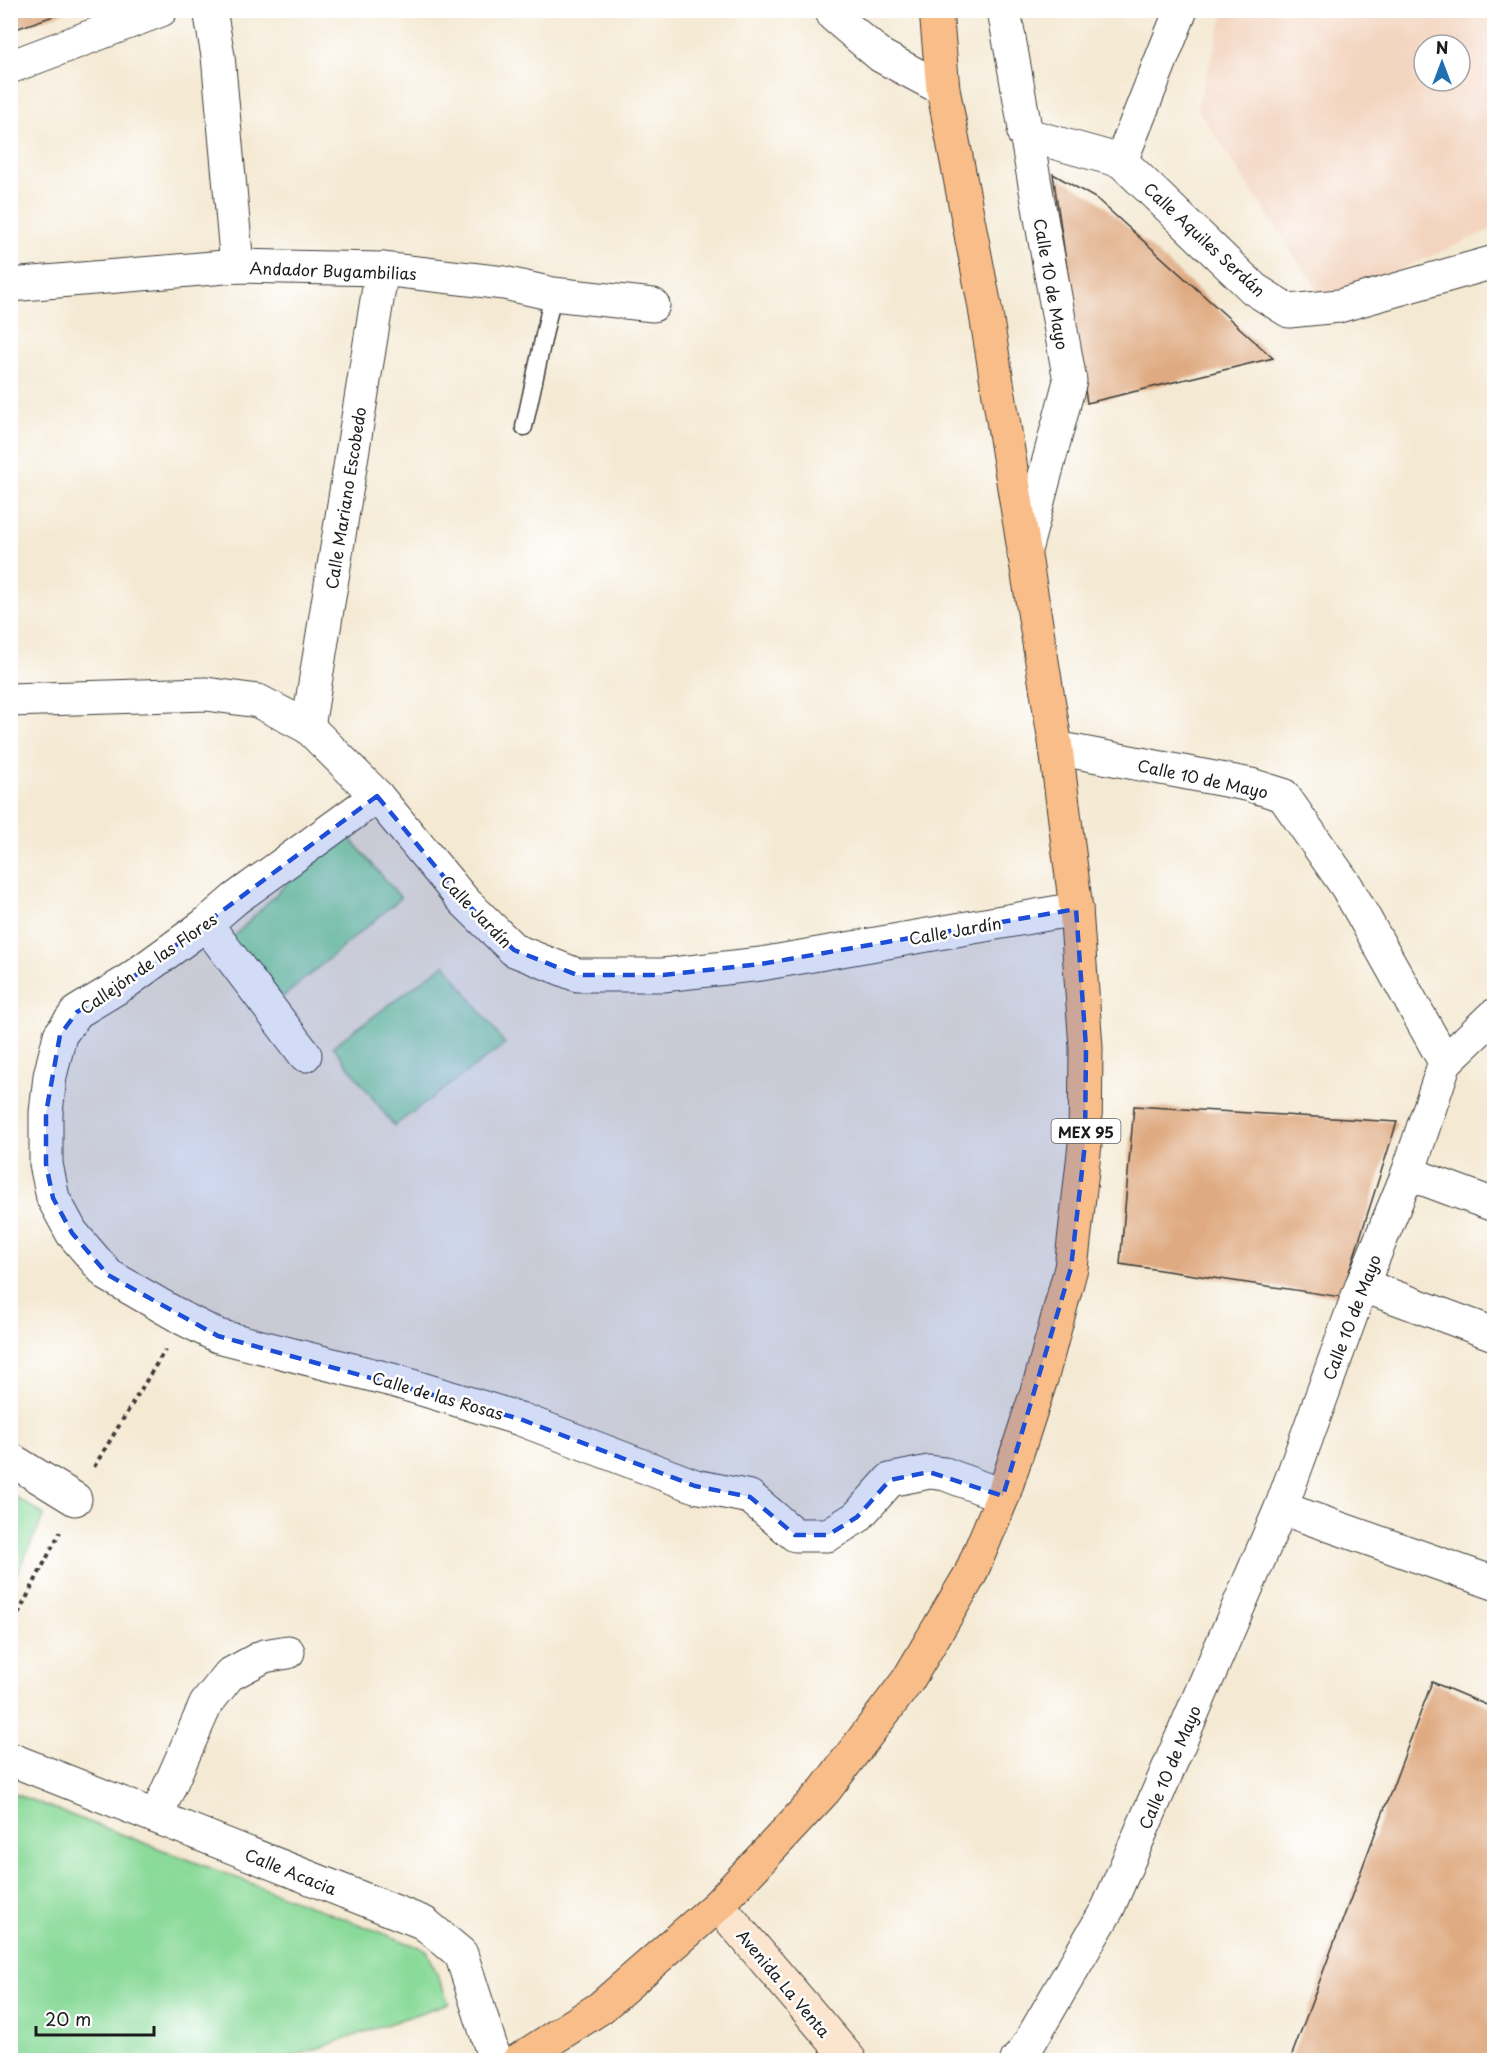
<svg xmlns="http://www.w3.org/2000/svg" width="1505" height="2071" viewBox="0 0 1505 2071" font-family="'Playpen Sans',sans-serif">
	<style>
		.built { fill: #f3d4bf; fill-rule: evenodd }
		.green { fill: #8ada9a; stroke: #537b5b; stroke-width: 1.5 }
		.building { fill: #dfaa81 }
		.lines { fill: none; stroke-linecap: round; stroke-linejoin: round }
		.lane-casing { stroke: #3c3b37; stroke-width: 19 }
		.street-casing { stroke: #3c3b37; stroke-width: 35 }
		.secondary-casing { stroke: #3c3b37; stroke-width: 35 }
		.highway-casing { stroke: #3c3b37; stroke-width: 35 }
		.path { stroke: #3c3b37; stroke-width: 4; stroke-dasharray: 4.5 4.5; stroke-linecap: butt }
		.lane { stroke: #fff; stroke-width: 16 }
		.street { stroke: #fff; stroke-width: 33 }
		.secondary { stroke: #fce5cf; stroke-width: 33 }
		.highway { stroke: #f8bd88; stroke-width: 33 }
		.marked { fill: #1d4ed8; fill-opacity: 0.2; stroke: #1d4ed8; stroke-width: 4.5; stroke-dasharray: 12 8; stroke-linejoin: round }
		.labels { text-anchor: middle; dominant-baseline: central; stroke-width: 5; stroke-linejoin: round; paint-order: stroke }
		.shield { fill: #fff; stroke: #606060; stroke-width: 1.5 }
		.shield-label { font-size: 15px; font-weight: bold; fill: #1c1c1c }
		.street-label { font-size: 16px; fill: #1c1c1c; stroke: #fff }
	</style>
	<rect width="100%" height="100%" fill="#fff"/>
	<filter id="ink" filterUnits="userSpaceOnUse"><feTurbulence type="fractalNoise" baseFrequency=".0167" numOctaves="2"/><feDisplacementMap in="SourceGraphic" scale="12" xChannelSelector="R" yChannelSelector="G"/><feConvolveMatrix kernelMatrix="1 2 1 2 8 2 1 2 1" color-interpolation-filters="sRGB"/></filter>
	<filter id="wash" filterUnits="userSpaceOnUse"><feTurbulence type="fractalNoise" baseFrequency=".008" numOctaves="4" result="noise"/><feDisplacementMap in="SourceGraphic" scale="24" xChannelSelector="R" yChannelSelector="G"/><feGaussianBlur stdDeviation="1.35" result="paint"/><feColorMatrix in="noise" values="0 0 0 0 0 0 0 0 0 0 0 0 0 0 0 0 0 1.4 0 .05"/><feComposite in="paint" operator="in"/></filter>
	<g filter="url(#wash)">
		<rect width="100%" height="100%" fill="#f4e9d3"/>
		<path class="built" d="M1225,11H1494V228L1348,293H1319L1197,108ZM1424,45H1460V81H1424Z"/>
		<g class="green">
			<path d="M342,829L401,898L283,997L230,940Z"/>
			<path d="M445,964L505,1044L394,1126L333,1046Z"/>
			<path d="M11,1494L44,1515L11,1587Z"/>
			<path d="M10,1792L427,1950L449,2003L284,2060H11Z"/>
		</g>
		<g id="blocks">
			<g class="building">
				<path d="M10,10H68V11L10,31Z"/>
				<path d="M1053,174L1097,199L1273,358L1087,403Z"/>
				<path d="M1134,1106L1397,1122L1341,1297L1120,1264Z"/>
				<path d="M1432,1682L1494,1708V2060H1290Z"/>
			</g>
		</g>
	</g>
	<g filter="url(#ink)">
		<use href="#blocks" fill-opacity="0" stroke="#3c3b37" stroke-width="1.5"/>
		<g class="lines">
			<defs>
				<path id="lane" d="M524,427L553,294"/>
				<g id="street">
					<path d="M210,10L218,56L237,266"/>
					<path d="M831,10L834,16L881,56L943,89"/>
					<path d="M1004,10L1070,381L1024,554"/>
					<path d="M10,67L161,10"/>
					<path d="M1024,134L1121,161L1254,289L1289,311L1339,306L1494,262"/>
					<path d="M1121,161L1181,10"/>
					<path d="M10,285L237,266L382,269L504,283L553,294L653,305"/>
					<path d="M10,700L206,694L258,701L308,727L377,796L464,901L514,950L577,975H663L761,964L1076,909"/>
					<path d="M308,727L382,269"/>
					<path d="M377,796L235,899L206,924L125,983L77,1012L60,1035L50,1076L46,1113V1164L53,1198L72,1233L108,1275L184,1319L218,1336L392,1380L520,1419L695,1486L750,1497L795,1535H828L857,1517L890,1480L929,1472L945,1474L1003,1496"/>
					<path d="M206,924L305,1055"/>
					<path d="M1445,1062L1493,1016H1494"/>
					<path d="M1408,1173L1494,1205"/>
					<path d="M1362,1285L1494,1334"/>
					<path d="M10,1459L75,1499"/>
					<path d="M1281,1508L1494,1583"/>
					<path d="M10,1759L424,1923L461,1954L495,2060"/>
					<path d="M156,1817L206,1704L229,1675L264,1656L288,1652"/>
					<path d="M1017,2060L1024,2052L1108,1908L1281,1508L1362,1285L1408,1173L1445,1062L1347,887L1283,795L1251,785L1056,748"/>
				</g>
				<path id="secondary" d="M718,1905L850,2060"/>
				<path id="highway" d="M519,2060L600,2008L718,1905L825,1790L908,1680L970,1575L1003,1496L1042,1376L1071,1268L1085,1144L1086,1047L1076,909L1056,748L984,302L943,89L936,10"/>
			</defs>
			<use href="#lane" class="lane-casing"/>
			<use href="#street" class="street-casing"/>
			<use href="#secondary" class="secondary-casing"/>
			<use href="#highway" class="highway-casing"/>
			<g class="path">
				<path d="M94,1467L165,1350"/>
				<path d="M10,1630L60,1532"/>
			</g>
			<use href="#lane" class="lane"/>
			<use href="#street" class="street"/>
			<use href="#secondary" class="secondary"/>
			<use href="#highway" class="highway"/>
		</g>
	</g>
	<path class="marked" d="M377,796L464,901L514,950L577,975H663L761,964L1076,909L1086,1047L1085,1144L1071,1268L1003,1496L929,1472L890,1480L857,1517L828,1535H795L750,1497L695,1486L520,1419L218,1336L108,1275L72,1233L53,1198L46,1164V1113L60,1035L77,1012L125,983Z"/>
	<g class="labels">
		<rect class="shield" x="1051.5" y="1119" width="69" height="24" rx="4.5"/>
		<g class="shield-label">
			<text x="1086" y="1131">MEX 95</text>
		</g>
		<g class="street-label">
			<text transform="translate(1205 239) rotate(43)">Calle Aquiles Serdán</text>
			<text transform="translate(333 270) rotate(2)">Andador Bugambilias</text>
			<text transform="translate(1052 284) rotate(80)">Calle 10 de Mayo</text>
			<text transform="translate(345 498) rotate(-81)">Calle Mariano Escobedo</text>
			<text transform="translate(1203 778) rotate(12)">Calle 10 de Mayo</text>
			<text transform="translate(477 911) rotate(46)">Calle Jardín</text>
			<text transform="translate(955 930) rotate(-10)">Calle Jardín</text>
			<text transform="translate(148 963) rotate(-35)">Callejón de las Flores</text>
			<text transform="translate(1351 1317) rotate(-69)">Calle 10 de Mayo</text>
			<text transform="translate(438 1395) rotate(16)">Calle de las Rosas</text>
			<text transform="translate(1169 1767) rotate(-67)">Calle 10 de Mayo</text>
			<text transform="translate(291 1871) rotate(22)">Calle Acacia</text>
			<text transform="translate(784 1983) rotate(50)">Avenida La Venta</text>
		</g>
	</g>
	<rect width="1505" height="2071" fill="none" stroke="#fff" stroke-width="36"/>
	<g transform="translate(1442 63)"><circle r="28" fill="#ffffff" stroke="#a4a4a4" stroke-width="1.5"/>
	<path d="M0-4.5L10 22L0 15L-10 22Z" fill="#1f6fb2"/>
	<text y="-9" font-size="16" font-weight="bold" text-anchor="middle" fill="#1c1c1c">N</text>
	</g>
	<path d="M36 2026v9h118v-9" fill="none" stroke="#1c1c1c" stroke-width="3"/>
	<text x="45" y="2026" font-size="18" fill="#1c1c1c" stroke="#ffffff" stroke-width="4.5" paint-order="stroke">20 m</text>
</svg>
